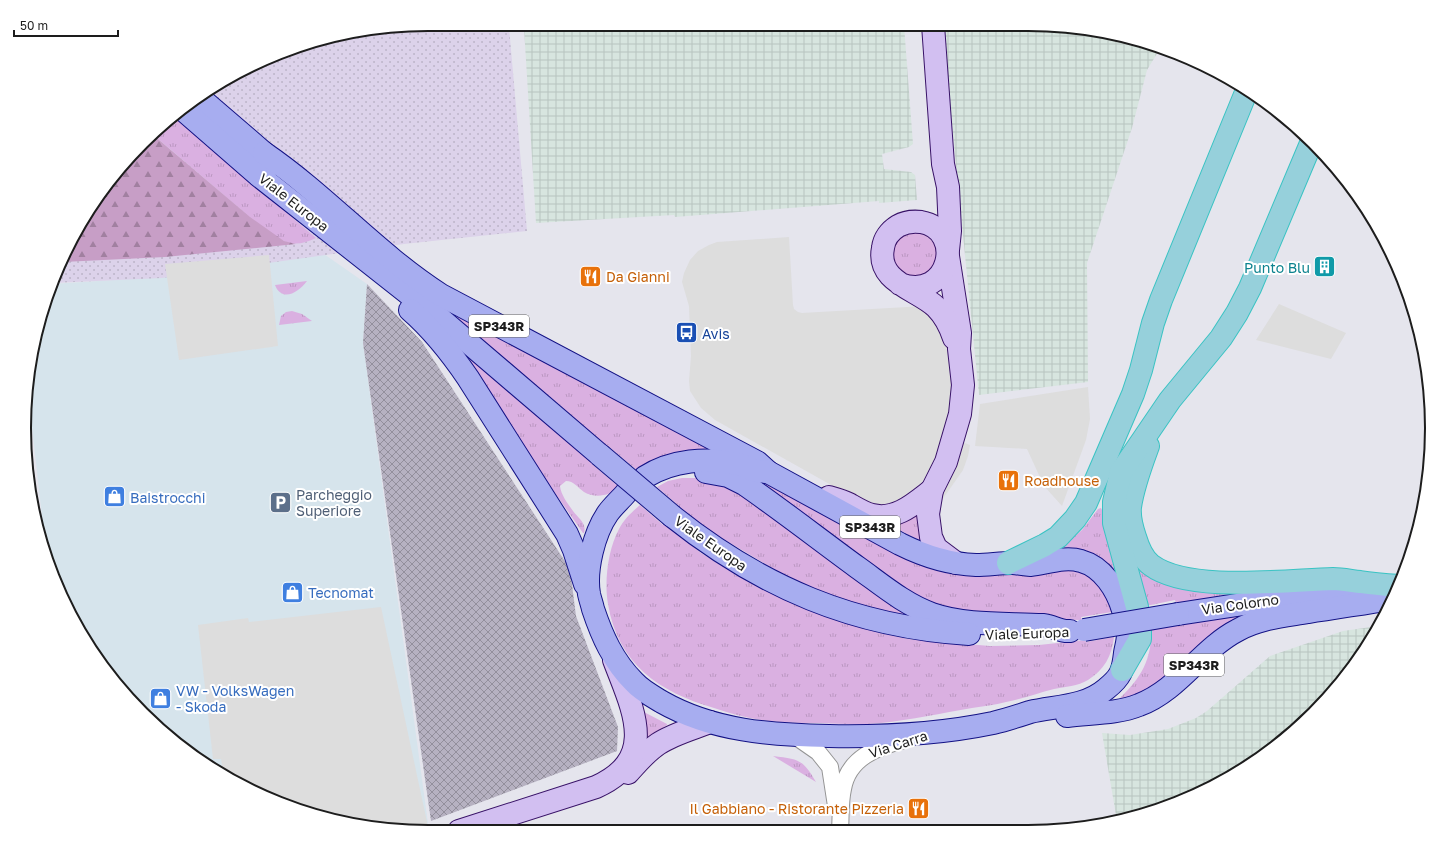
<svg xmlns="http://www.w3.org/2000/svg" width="1456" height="856" viewBox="0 0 1456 856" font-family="'Golos Text',sans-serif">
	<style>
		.commercial { fill: #d6e4ec }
		.industrial { fill: url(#industrial-grid) }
		.construction { fill: url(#construction-cross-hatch) }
		.farmland { fill: url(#farmland-dots) }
		.grass { fill: url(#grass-tufts) }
		.forest { fill: url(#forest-firs) }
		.parking { fill: #ddd }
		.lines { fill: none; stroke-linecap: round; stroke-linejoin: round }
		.street-casing { stroke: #949494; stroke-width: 18 }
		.secondary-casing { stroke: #381267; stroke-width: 24 }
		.primary-casing { stroke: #131285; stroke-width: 24 }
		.highway-casing { stroke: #3ac3c3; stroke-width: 24 }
		.street { stroke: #fff; stroke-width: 16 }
		.secondary { stroke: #d2bff1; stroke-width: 22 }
		.primary { stroke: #a7adf0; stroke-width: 22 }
		.highway { stroke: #96d0db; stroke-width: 22 }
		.primary-bridge-casing { stroke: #131285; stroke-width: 24; stroke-linecap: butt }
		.primary-bridge { stroke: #a7adf0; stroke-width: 22 }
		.labels { text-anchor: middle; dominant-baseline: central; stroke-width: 4; stroke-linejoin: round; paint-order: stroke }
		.shield { fill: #fff; stroke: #616161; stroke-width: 1 }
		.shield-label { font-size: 13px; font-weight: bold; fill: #1d1d1d }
		.street-label { font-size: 14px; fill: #1d1d1d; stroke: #fff }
		.culture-label { font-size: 14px; fill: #0d838f; stroke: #fff; text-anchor: end }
		.food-label { font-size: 14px; fill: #c56008; stroke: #fff; text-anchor: start }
		.transit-label { font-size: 14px; fill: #164399; stroke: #fff; text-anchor: start }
		.service-label { font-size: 14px; fill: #4e5e75; stroke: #fff; text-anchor: start }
		.shop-label { font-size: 14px; fill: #366cbe; stroke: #fff; text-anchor: start }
		.rim { fill: none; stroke: #1d1d1d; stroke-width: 2 }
	</style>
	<defs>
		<pattern id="industrial-grid" width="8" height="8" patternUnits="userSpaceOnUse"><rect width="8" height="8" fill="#d7e5df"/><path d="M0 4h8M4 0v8" fill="none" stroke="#b8c4bf"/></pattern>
		<pattern id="construction-cross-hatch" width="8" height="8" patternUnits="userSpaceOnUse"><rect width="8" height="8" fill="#b6b1c1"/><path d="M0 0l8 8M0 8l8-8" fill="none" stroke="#938f9c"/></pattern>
		<pattern id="farmland-dots" width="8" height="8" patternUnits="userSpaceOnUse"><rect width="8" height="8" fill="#dcd2ea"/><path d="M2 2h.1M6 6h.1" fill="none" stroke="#bcb4c8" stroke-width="1.8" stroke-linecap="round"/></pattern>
		<pattern id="grass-tufts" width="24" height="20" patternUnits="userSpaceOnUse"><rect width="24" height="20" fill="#dab0e1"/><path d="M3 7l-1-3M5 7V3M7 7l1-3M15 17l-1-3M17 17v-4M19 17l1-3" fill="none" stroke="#bb97c1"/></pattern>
		<pattern id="forest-firs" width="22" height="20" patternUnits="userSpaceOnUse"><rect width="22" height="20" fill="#c79ec6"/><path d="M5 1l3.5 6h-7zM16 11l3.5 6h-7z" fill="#a180a0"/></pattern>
	</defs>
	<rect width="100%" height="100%" fill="#e5e5ed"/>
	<path class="commercial" d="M311,245L367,284L363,343L429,831H401L298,810L203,764L142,714L107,674L78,630L47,561L27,383V375L45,298L52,284L160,277Z"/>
	<g class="industrial">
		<path d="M904,25L913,144L909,147L882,154L884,169L911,172L915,175L917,200L879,203V201L675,217L674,215L536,223L524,28Z"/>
		<path d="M942,25H1055L1161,47L1147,70L1132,128L1087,263L1088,382L979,395Z"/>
		<path d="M1378,626L1364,653L1295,732L1230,778L1133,818L1117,821L1102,733L1130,735L1168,729L1196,718L1207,711L1270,656L1343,631Z"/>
	</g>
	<path class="construction" d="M367,284L422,342L570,569L576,616L618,727L617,751L431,821L363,343Z"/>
	<path class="farmland" d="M375,27H509L527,231L404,244L162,278L53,283L92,203L142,142L182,107L249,66L298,45Z"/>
	<g class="grass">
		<path d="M173,115L316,238C305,243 295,246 284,241C265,232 248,215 232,202C205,179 179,156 152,134Z"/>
		<circle cx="915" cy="255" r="22"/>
		<path d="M307,281C299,292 282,303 275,285Z"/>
		<path d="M439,302L707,447V450L639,472L608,446L607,447L562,407L452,315Z"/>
		<path d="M292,311L302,314L312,321L279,325L281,316L286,312Z"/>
		<path d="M464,353L594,462L592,464L620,488C610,495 596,499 584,492C577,487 574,481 566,481L560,486C561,495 568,504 573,511C578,518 587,523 584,533H583L541,473Z"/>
		<path d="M749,475L973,576L1003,575L1074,566L1098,579L1110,604L1112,612L1081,617L1082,620L1007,619L922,603Z"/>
		<path d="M682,478H707L719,480L912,616L872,609L819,591L787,577L705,528L678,508L679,506L657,487L668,481Z"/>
		<path d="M640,505L663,525L665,523L701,553L750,582L808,610L880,633L908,639L931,641L990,646L1039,645L1085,640L1086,642L1114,637C1112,656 1104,670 1088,680C1078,686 1065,687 1054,689C1038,693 1022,699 1006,702C995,705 983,706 972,708C942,713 911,720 881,723C860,725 839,724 818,723C802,723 785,723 769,721C750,719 732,714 714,708C659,692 618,664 608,604C604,582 608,549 619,529C624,519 632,512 640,505Z"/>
		<path d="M1101,508L1102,510L1103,523L1115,571L1114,573L1061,551V548L1082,530L1098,509Z"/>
		<path d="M916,510L925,543L887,524Z"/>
		<path d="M1132,546L1136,554L1245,594L1176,603L1175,600L1146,606Z"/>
		<path d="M1269,610L1173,675L1138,697L1119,700L1120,698C1141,678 1152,659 1151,630Z"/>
		<path d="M642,711L667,724V725L644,739Z"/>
		<path d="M773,756C798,759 803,759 816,782Z"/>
	</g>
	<path class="forest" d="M152,134L250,217L284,241L296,244L165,257L63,262L92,203L142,142Z"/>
	<g class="parking">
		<path d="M789,237L793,305L794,309L798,312L802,313L924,306L949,340L952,395L949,429L926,482L892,507L865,504L715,420L701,408L690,391L689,381L691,356L689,306L682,282L684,273L690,260L698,251L709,245L717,242Z"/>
		<path d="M269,255L278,346L179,360L165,264Z"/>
		<path d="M1279,304L1346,333L1331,359L1256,340Z"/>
		<path d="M1088,387L1090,419L1086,440L1062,506L1044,486L1027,449L975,446L980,404Z"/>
		<path d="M957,440L970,445L968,456L963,470L942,500L935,493Z"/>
		<path d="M381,607L421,794L429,831H401L298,810L223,773L221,759H213L198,625L248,618L249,622Z"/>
	</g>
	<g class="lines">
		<defs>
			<g id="street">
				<path d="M795,736L818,752L830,767L836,806"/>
				<path d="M840,830C841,816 840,802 843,789C848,758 877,747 904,740"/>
			</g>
			<g id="secondary">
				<path d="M933,25L943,164L948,187L950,231L948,250"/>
				<path d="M948,256L960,333L959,349L963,385L960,414L946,462L932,490L928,514L931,537L936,548L956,563"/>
				<path d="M900,284C950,302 966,230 921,222C913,221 905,222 898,226C890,231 884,239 883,248C876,282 917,289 936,307C945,316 950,326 954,338"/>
				<path d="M829,497C836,499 843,501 849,504C856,508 864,513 872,515C896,521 915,503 932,490"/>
				<path d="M628,773C637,763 646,752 658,744C673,734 692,729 710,722"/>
				<path d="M459,831L596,787C660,758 632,708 614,660"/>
			</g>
			<g id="primary">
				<path d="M199,97L264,153L274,164"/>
				<path d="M181,108L258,175L442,320L600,455"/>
				<path d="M264,153C327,196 377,254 441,295L757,462L768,472"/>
				<path d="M410,310C433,330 451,353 468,378L567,534L574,550L585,584"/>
				<path d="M706,472L728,476L744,484C783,511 820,540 857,567C881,584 904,604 932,614C967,626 1006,623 1043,625C1053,626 1060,632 1070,631"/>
				<path d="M645,477C672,460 707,457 738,464C743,465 748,468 753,470C757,471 763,472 768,472L900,544C924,556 949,564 976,565C988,565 1000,563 1012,563C1018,563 1024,565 1030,565C1047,563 1065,556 1081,561C1103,567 1117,590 1123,610"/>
				<path d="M626,493C620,500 613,506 608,513C594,533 585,570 589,594C590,599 592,604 593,609C602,636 613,661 634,682C641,690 652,696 662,702C713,731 771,735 829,736C883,737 940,734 993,723C1006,720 1018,716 1030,712C1056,706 1085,707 1106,689C1121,677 1123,671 1125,653C1126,647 1128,641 1128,634"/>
				<path d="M672,516C761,587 854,627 969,634"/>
				<path d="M1178,614L1283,598L1363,590"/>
				<path d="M1067,716C1090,713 1117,714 1139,705C1179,690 1201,649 1238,630C1259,618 1285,616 1308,612C1336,608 1364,603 1392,599"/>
			</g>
			<g id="highway">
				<path d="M1148,446C1141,465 1133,486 1130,507C1129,517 1132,528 1135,537C1138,547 1143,559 1151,565C1188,593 1288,580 1333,579C1342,579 1351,581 1360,582C1373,584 1386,585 1400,586"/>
				<path d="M1008,563L1045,545L1058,537L1075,519L1086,503L1133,394L1141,370L1153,323L1161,300L1247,90"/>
				<path d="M1137,607L1114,523V502L1121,472L1170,400L1221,338L1237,313L1250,288L1312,141"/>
				<path d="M1122,670L1140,639V632"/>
			</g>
		</defs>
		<use href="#street" class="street-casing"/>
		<use href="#secondary" class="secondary-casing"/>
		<use href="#primary" class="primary-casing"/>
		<use href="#highway" class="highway-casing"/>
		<use href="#street" class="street"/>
		<use href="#secondary" class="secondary"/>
		<use href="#primary" class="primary"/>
		<use href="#highway" class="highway"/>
		<defs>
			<g id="primary-bridge">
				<path d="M600,455L672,516"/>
				<path d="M1084,630L1178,614"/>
			</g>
		</defs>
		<use href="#primary-bridge" class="primary-bridge-casing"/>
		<use href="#primary-bridge" class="primary-bridge"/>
	</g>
	<defs>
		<symbol id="building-square" viewBox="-11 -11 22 22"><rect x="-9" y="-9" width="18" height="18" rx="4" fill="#0f9aa8" stroke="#fff"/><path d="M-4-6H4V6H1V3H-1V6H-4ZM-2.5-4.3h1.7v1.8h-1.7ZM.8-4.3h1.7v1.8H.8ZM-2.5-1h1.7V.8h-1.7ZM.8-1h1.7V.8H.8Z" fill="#fff"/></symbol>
		<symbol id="restaurant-square" viewBox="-11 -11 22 22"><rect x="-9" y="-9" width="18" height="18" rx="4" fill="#e8710a" stroke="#fff"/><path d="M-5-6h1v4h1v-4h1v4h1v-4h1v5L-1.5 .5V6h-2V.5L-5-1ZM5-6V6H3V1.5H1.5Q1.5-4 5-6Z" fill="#fff"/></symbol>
		<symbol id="bus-square" viewBox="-11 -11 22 22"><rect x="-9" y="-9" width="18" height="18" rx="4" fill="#1a4fb4" stroke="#fff"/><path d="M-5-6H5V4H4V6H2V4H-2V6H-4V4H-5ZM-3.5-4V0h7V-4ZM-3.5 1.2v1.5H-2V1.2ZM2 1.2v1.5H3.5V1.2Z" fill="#fff"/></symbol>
		<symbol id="shop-square" viewBox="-11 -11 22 22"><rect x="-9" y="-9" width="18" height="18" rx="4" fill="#3f7fe0" stroke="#fff"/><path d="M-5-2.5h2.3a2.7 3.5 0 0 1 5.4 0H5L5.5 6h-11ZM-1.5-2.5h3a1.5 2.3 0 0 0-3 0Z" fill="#fff"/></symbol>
		<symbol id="parking-square" viewBox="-11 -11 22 22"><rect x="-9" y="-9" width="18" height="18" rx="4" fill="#5c6f8a" stroke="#fff"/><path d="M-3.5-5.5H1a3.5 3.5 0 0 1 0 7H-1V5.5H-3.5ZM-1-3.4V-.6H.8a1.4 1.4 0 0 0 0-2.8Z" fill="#fff"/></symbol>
	</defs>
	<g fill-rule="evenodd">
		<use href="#building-square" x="1312" y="254" width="25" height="25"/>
		<use href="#restaurant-square" x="578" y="264" width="25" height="25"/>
		<use href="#bus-square" x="674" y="320" width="25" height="25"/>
		<use href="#restaurant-square" x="996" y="468" width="25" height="25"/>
		<use href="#shop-square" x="102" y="484" width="25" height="25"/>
		<use href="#parking-square" x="268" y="490" width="25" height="25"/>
		<use href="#shop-square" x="280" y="580" width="25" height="25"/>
		<use href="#shop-square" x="148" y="686" width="25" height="25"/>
		<use href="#restaurant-square" x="906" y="796" width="25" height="25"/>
	</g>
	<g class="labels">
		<g class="shield">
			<rect x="469" y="315" width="60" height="22" rx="3"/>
			<rect x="840" y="516" width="60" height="22" rx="3"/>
			<rect x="1164" y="654" width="60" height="22" rx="3"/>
		</g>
		<g class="shield-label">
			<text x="499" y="326">SP343R</text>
			<text x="870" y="527">SP343R</text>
			<text x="1194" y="665">SP343R</text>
		</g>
		<g class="street-label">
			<text transform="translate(294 202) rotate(38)">Viale Europa</text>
			<text transform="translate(711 543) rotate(35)">Viale Europa</text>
			<text transform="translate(1240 604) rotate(-8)">Via Colorno</text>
			<text transform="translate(1027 633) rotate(-2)">Viale Europa</text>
			<text transform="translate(898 744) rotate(-18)">Via Carra</text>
		</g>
		<g class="culture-label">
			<text x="1310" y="267">Punto Blu</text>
		</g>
		<g class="food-label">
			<text x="606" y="276">Da Gianni</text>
			<text x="1024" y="480">Roadhouse</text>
			<text x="904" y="808" text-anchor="end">Il Gabbiano - Ristorante Pizzeria</text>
		</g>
		<g class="transit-label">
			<text x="702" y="333">Avis</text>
		</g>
		<g class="service-label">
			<text x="296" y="494">Parcheggio<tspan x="296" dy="16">Superiore</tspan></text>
		</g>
		<g class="shop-label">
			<text x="130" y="497">Baistrocchi</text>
			<text x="308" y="592">Tecnomat</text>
			<text x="176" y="690">VW - VolksWagen<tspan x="176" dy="16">- Skoda</tspan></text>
		</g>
	</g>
	<path d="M0 0H1456V856H0ZM428 31H1028A397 397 0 0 1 1425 428V428A397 397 0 0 1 1028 825H428A397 397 0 0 1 31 428V428A397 397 0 0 1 428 31Z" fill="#fff" fill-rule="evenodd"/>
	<path class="rim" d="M428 31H1028A397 397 0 0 1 1425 428V428A397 397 0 0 1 1028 825H428A397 397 0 0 1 31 428V428A397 397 0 0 1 428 31Z"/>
	<path d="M14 30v6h104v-6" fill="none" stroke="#1d1d1d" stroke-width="2"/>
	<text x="20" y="30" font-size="12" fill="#1d1d1d" stroke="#ffffff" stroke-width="3" paint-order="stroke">50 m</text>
</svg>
